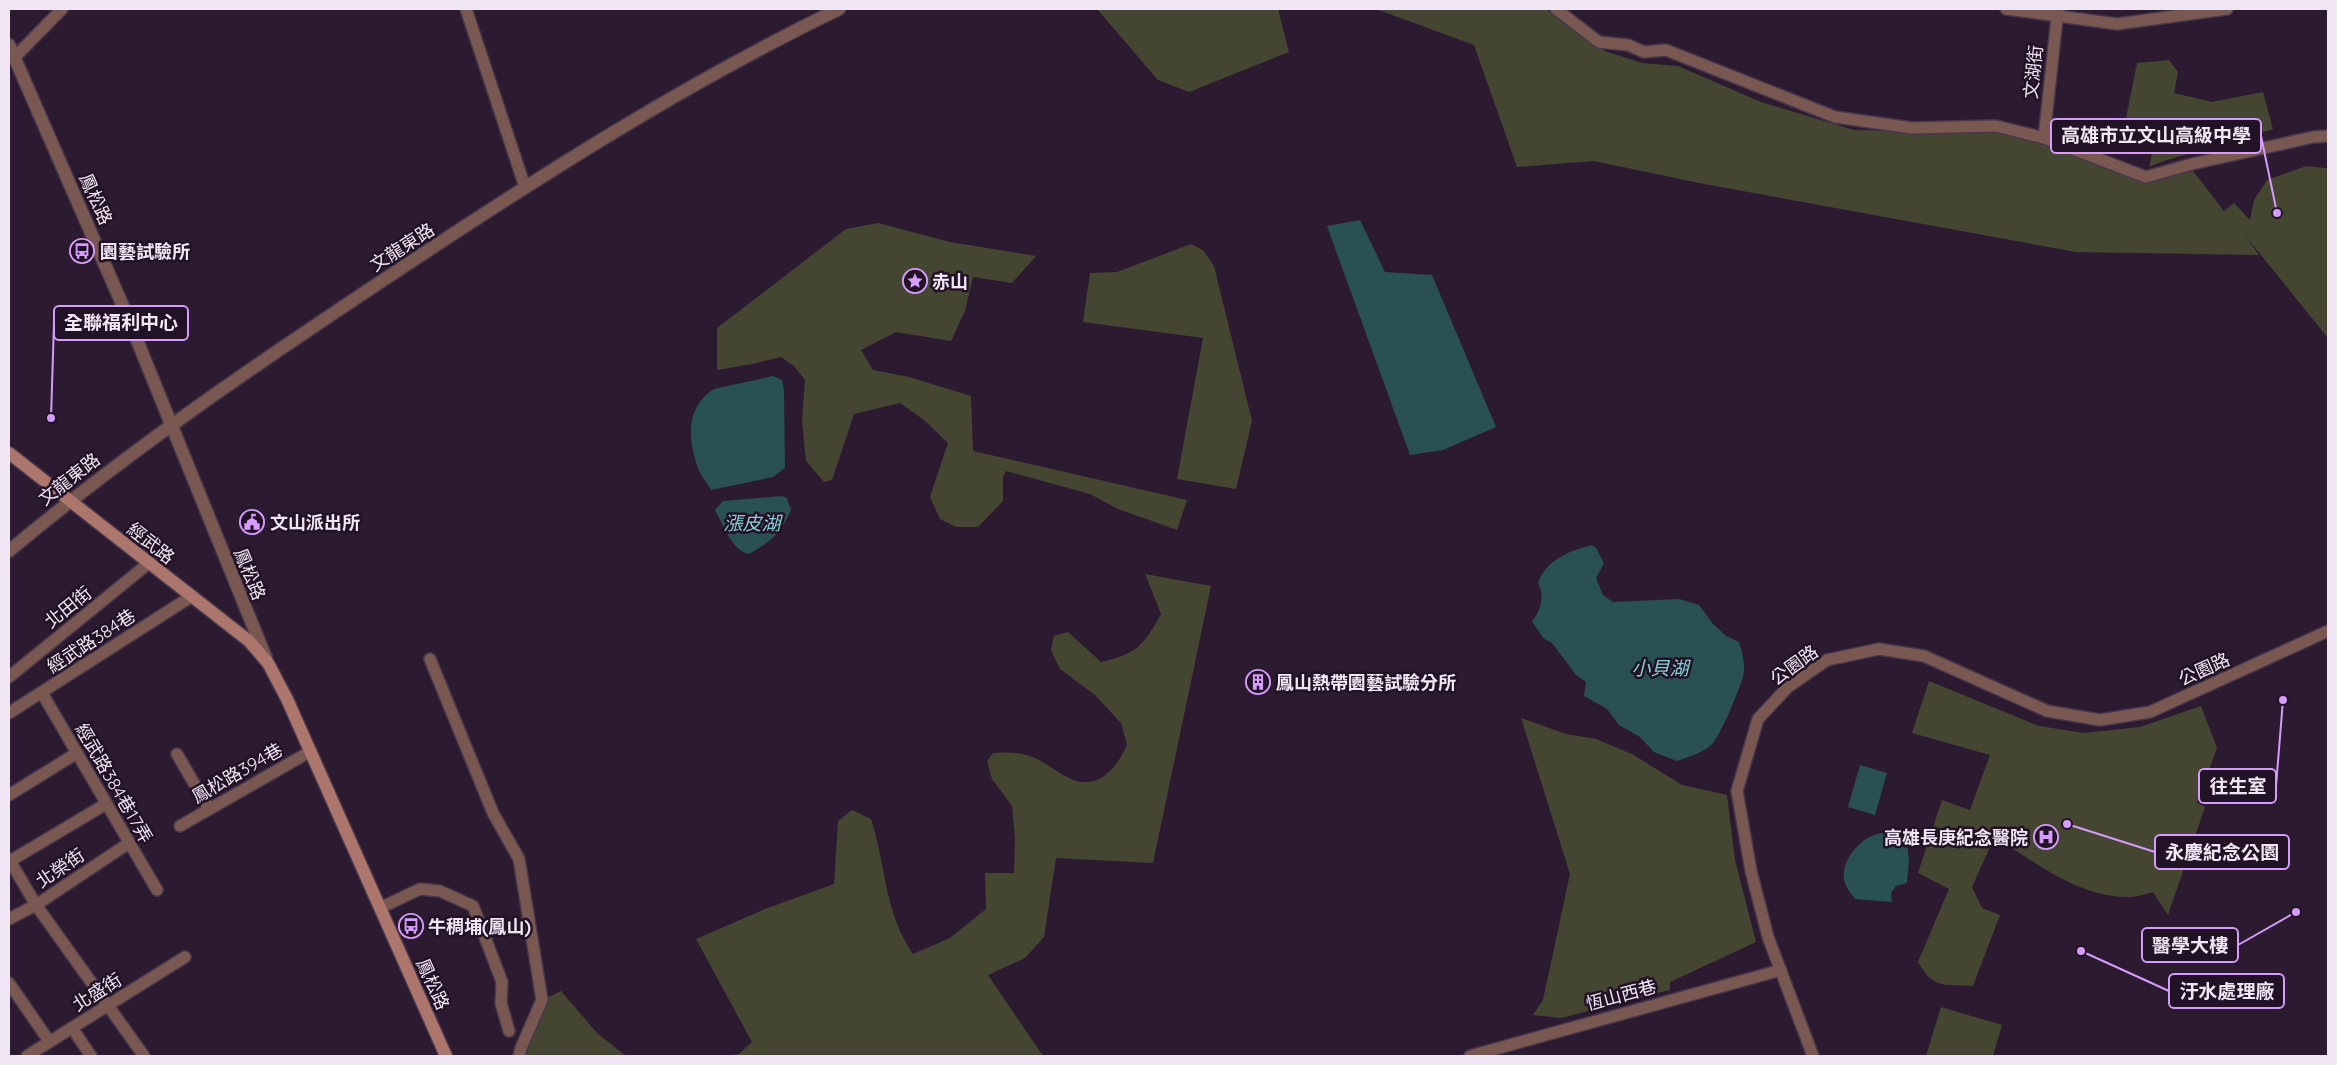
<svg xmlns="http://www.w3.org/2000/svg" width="2337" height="1065" viewBox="0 0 2337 1065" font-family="Quicksand,'Noto Sans TC',sans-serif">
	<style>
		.green { fill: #444632 }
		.water { fill: #295053 }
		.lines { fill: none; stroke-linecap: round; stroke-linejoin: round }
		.minor-casing { stroke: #48374b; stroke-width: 14 }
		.tertiary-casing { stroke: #48374b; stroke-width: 15 }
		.secondary-casing { stroke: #48374b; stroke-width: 15 }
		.minor { stroke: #7a5852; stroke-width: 11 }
		.tertiary { stroke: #7a5852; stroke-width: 12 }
		.secondary { stroke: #ac766c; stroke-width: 12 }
		.labels { text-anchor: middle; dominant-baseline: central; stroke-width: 5; stroke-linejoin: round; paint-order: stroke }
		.street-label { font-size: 18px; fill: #f1e6f4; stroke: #221226 }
		.poi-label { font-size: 18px; font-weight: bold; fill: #f1e6f4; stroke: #221226; text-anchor: start }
		.water-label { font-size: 19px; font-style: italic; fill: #87d2d7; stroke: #221226 }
		.leader { fill: none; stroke: #d59cfb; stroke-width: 2 }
		.callout-dot { fill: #d59cfb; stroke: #221226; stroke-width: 2 }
		.callout { fill: #221226; stroke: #d59cfb; stroke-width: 2 }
		.callout-label { font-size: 19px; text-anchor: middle; font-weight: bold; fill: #f1e6f4 }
	</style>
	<rect width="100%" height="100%" fill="#2c1b30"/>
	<g class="green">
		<path d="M1097,9H1278L1289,52L1189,92L1158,80Z"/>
		<path d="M1376,9H1546L1605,51L1642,63L1678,66L1761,102L1854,130L1997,133L2026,137L2144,181L2193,171L2224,211L2234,203L2250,220L2254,200L2267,180L2306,166L2326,168L2328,169V338L2244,234L2259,255L2076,252L1699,183L1594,161L1517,167L1474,45Z"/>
		<path d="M2169,60L2178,72L2174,93L2212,102L2263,92L2273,129L2167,160L2149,167L2156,135L2124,128L2137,63Z"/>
		<path d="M878,223L950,242L1036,256L1012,283L973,277L965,311L951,341L896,332L861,350L873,370L909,377L971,396L973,451L1187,500L1177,530L1118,509L1090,494L1006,471L1003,477V501L978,527H956L940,519L930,497L948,443L924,420L900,403L854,414L832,480L824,482L806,461L802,421L805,380L794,366L781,357L752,364L717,370V328L846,229Z"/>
		<path d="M1191,244L1203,250L1214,266L1252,421L1236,489L1177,479L1203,338L1083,322L1090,273L1117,272Z"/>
		<path d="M1145,574L1211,586L1153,863L1056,858L1044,937L1025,958L988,975L1043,1056H724L739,1054L752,1042L696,939L765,909L834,884L838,821L852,810L871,819C886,865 884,912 913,954L950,938L986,909L985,873H1014L1015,838L1012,806L992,779L987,761L993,753C1008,752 1020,752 1035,758C1045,762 1055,771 1065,776C1095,794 1116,770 1127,745L1121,723L1095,695L1060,669L1051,650L1054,636L1068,632L1101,662C1137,654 1144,645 1161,614Z"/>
		<path d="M1929,681L2039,726L2084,733L2140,727L2201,706L2217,748L2197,803L2205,807L2168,915L2153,892C2145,894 2137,897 2130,897C2077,898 2038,862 1994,838L1972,887L1982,908L2000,915L1973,986C1944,984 1934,990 1918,962L1949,889L1918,873L1942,800L1970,810L1990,755L1912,733Z"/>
		<path d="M1521,718L1566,734L1596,739L1632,754L1682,785L1727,795L1735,860L1756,942L1670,982V990L1561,1018L1533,1015L1543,1000L1570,874Z"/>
		<path d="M561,991L597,1033L626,1056H525L527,1041L547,998Z"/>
		<path d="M1941,1007L2002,1025L1993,1056H1926Z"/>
	</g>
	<g class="water">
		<path d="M1360,220L1385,272L1432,275L1496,427L1443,450L1410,455L1327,226Z"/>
		<path d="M773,376L782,380L784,392L785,468L773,477L711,490C706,481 698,472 696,462C687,435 688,405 714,389Z"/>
		<path d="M782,496L787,498L791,510C780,534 772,541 749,554C731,550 723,524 715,510L723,501Z"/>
		<path d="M1592,545L1596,548L1604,563L1596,578L1603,595L1613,602L1679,599L1699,605L1713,624L1726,636L1739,642C1742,653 1746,665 1743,677C1739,690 1721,735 1712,744C1703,753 1688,757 1677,761L1654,752L1640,737L1619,725L1607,709L1584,696L1586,682L1576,675L1552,643L1543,638L1532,621C1541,612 1545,594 1538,583C1546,560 1569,551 1592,545Z"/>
		<path d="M1860,765L1887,773L1875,815L1848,807Z"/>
		<path d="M1882,833L1897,835L1907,842L1909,861L1907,883L1896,886L1891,893L1892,902L1855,899C1853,895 1848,891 1846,886C1836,864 1861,835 1882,833Z"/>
	</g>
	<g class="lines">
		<defs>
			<g id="minor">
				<path d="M466,9L525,187"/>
				<path d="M1556,9L1599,42L1628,45L1644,52L1666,50L1835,117L1912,128L1996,126L2044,138L2146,177L2192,164L2313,137L2328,136"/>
				<path d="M2006,9L2117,24L2227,9"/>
				<path d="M14,58L62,9"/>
				<path d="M2044,138L2058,9"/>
				<path d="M430,659L493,813L519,859L542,1000L521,1048L519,1056"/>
				<path d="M9,677L149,563"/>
				<path d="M42,693L157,890"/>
				<path d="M9,713L192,596"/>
				<path d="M177,754L209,809"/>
				<path d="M9,795L77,753"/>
				<path d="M180,826L311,751"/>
				<path d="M9,859L36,905L144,1056"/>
				<path d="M10,861L106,804"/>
				<path d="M380,908L420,889L440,891L473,906L502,982L501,1003L509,1031"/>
				<path d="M9,919L36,905L129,843"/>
				<path d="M9,983L49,1041"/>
				<path d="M72,1028L91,1056"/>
				<path d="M27,1056L185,957"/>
				<path d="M1470,1056L1781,970"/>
				<path d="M1813,1056L1768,937L1751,871L1737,791L1758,719L1788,687L1827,660L1879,649L1924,656L2047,711L2100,720L2150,712L2328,631"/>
			</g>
			<g id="tertiary">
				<path d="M9,45L126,313L266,658"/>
				<path d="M9,551C132,448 264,359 397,271C540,176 684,84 839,9"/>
			</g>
			<path id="secondary" d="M9,453L249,641L268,663L287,699L446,1056"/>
		</defs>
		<use href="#minor" class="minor-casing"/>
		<use href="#tertiary" class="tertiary-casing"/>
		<use href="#secondary" class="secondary-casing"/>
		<use href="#minor" class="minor"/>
		<use href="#tertiary" class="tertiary"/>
		<use href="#secondary" class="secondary"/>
	</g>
	<defs>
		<symbol id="bus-ring" viewBox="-11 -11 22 22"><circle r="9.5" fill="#221226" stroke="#d59cfb" stroke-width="1.5"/><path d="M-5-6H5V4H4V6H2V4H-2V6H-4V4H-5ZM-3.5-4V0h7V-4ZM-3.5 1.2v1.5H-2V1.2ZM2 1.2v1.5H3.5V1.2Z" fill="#d59cfb"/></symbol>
		<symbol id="sight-ring" viewBox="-11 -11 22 22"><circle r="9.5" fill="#221226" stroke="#d59cfb" stroke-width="1.5"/><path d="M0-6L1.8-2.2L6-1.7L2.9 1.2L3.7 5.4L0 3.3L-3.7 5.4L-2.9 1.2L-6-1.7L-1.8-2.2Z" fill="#d59cfb"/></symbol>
		<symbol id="civic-ring" viewBox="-11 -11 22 22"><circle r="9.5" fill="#221226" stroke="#d59cfb" stroke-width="1.5"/><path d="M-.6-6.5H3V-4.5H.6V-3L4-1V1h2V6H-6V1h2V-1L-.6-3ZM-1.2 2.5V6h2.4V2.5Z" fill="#d59cfb"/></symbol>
		<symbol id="building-ring" viewBox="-11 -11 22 22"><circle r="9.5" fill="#221226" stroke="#d59cfb" stroke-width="1.5"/><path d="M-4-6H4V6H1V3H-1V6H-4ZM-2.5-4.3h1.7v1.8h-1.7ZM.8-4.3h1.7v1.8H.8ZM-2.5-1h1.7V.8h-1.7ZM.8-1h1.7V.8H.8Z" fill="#d59cfb"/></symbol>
		<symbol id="hospital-ring" viewBox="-11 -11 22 22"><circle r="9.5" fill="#221226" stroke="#d59cfb" stroke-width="1.5"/><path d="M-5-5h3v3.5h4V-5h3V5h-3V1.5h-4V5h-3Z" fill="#d59cfb"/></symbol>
	</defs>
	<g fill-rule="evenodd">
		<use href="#bus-ring" x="68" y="237" width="28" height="28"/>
		<use href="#sight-ring" x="901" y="267" width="28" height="28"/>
		<use href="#civic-ring" x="238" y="508" width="28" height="28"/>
		<use href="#building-ring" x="1244" y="668" width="28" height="28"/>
		<use href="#hospital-ring" x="2032" y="823" width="28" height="28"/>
		<use href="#bus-ring" x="397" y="912" width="28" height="28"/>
	</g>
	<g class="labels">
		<g class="street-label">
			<text transform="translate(2033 72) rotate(-84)">文湖街</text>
			<text transform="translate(96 199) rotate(66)">鳳松路</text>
			<text transform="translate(402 247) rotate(-33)">文龍東路</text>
			<text transform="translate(69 479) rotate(-38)">文龍東路</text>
			<text transform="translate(151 543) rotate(38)">經武路</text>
			<text transform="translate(250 574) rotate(68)">鳳松路</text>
			<text transform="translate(68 607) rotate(-39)">北田街</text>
			<text transform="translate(91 641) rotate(-33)">經武路384巷</text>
			<text transform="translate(1794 665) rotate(-36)">公園路</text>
			<text transform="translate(2204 669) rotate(-24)">公園路</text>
			<text transform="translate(237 773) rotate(-30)">鳳松路394巷</text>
			<text transform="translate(114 783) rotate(60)">經武路384巷17弄</text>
			<text transform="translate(60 868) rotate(-34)">北榮街</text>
			<text transform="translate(433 984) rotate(66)">鳳松路</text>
			<text transform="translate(97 992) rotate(-32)">北盛街</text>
			<text transform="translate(1621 995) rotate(-15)">恆山西巷</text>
		</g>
		<g class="poi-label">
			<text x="100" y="251">園藝試驗所</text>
			<text x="932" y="281">赤山</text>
			<text x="270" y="522">文山派出所</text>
			<text x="1276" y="682">鳳山熱帶園藝試驗分所</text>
			<text x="2028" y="837" text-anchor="end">高雄長庚紀念醫院</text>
			<text x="428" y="926">牛稠埔(鳳山)</text>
		</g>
		<g class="water-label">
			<text x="752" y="523">漲皮湖</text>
			<text x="1660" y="668">小貝湖</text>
		</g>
	</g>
	<path class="leader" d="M2277 213L2261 136M51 418L54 323M2283 700L2276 786M2067 824L2155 852M2296 912L2238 945M2081 951L2169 991"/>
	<g class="callout-dot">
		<circle cx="2277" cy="213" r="5"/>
		<circle cx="51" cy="418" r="5"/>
		<circle cx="2283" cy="700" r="5"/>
		<circle cx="2067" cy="824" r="5"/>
		<circle cx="2296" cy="912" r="5"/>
		<circle cx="2081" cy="951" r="5"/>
	</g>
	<g class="callout">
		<rect x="2051" y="119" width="210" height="34" rx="5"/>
		<rect x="54" y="306" width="134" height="34" rx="5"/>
		<rect x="2199" y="769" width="77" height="34" rx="5"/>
		<rect x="2155" y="835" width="134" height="34" rx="5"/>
		<rect x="2142" y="928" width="96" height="34" rx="5"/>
		<rect x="2169" y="974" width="115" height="34" rx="5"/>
	</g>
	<g class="callout-label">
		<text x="2156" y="142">高雄市立文山高級中學</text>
		<text x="121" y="329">全聯福利中心</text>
		<text x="2238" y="793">往生室</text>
		<text x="2222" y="859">永慶紀念公園</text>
		<text x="2190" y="952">醫學大樓</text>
		<text x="2227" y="998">汙水處理廠</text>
	</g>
	<rect width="2337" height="1065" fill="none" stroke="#f1e6f4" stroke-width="20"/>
</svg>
